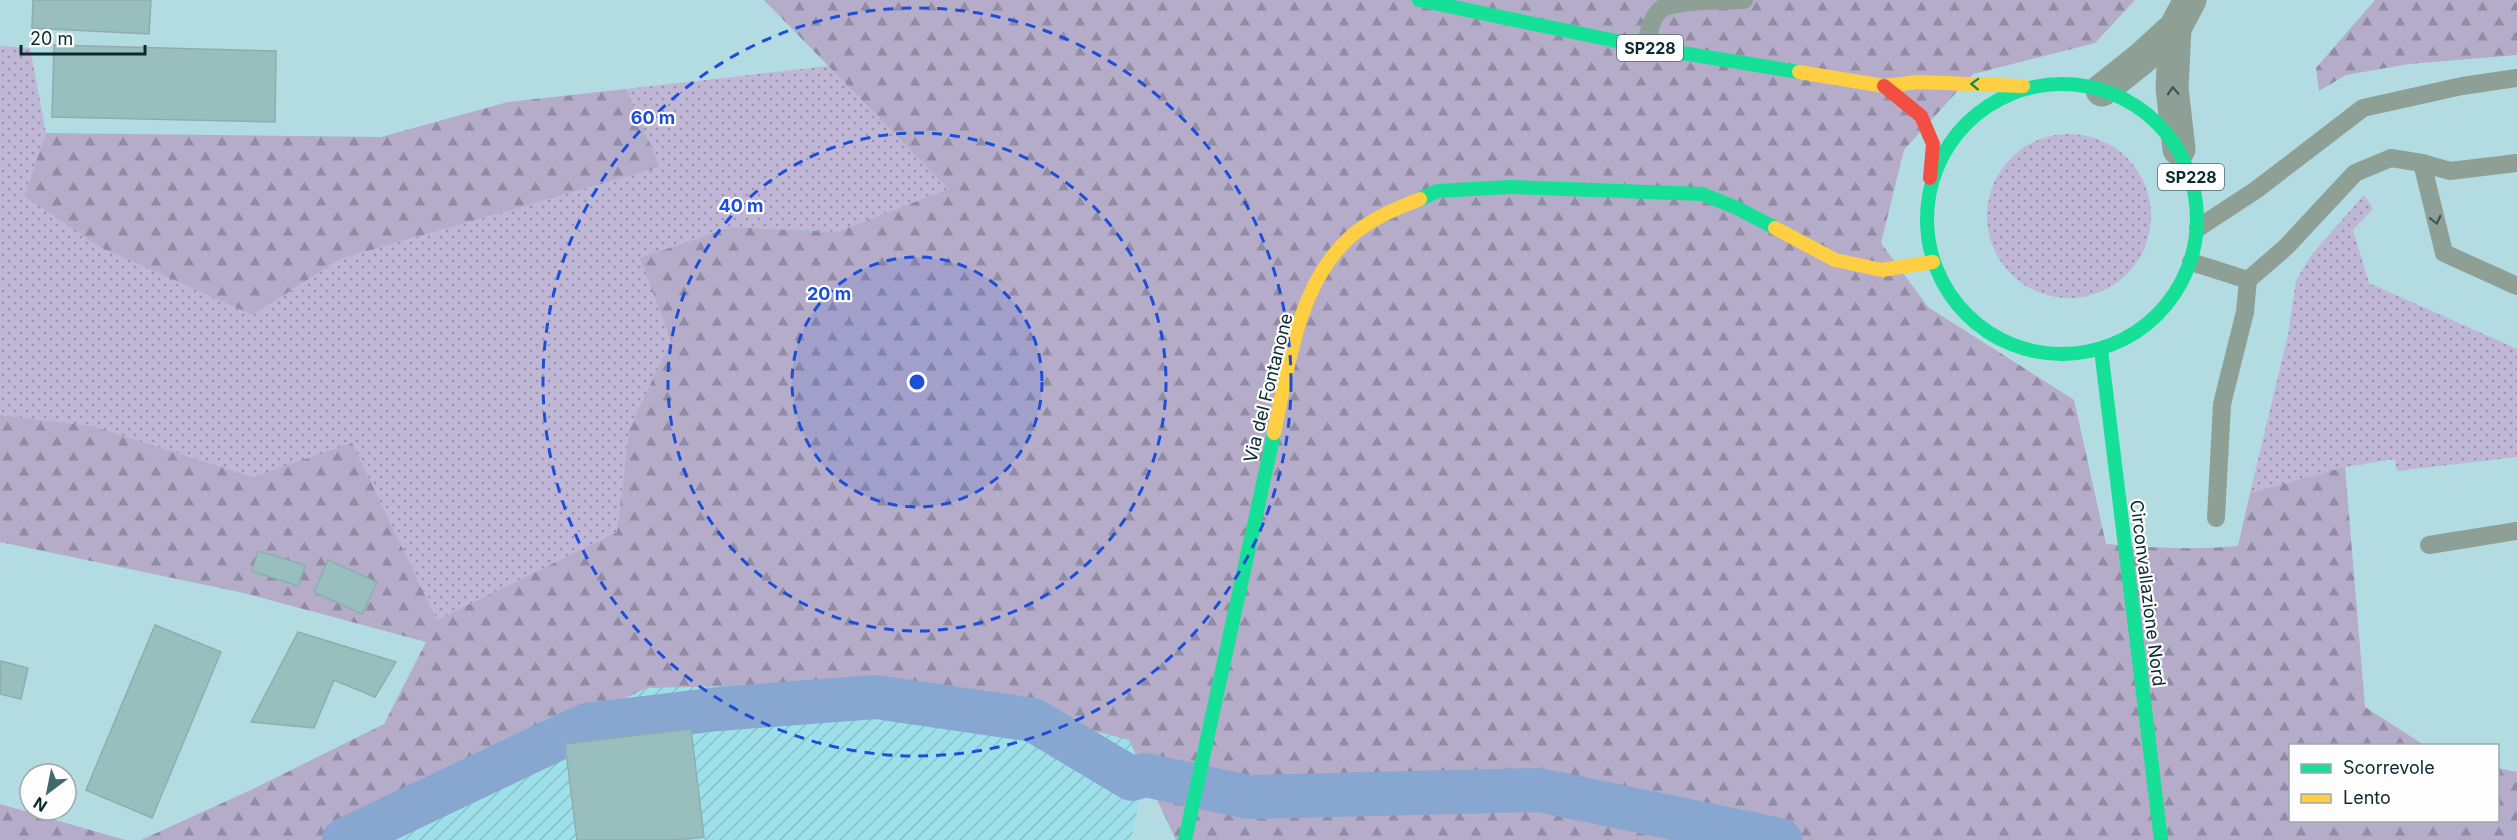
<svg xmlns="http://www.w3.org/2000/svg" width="2517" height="840" viewBox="0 0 2517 840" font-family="Inter,sans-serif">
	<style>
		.industrial { fill: url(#industrial-furrows) }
		.grass { fill: url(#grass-dots) }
		.forest { fill: url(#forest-firs) }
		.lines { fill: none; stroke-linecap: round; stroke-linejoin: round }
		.canal { stroke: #88a7d0; stroke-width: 44 }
		.building { fill: #99bebe; stroke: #8daeaf; stroke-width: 1.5 }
		.lane { stroke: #8ea096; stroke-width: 18 }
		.street { stroke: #8ea096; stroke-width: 33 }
		.fast { stroke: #16e098; stroke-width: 14 }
		.slow { stroke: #ffcf43; stroke-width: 14 }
		.jam { stroke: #f24e42; stroke-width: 14 }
		.oneway { stroke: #108664 }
		.oneway2 { stroke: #3e5a58 }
		.ring { fill: none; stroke: #1d4ed8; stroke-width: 3; stroke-dasharray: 10 8 }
		.labels { text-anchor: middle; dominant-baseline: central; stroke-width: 4.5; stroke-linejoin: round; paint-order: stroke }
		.shield { fill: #fdfdfd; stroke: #526a6d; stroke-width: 1.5 }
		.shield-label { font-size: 16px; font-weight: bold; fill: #092b2f }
		.street-label { font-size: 18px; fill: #092b2f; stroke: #fdfdfd }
		.centre { fill: #1d4ed8; stroke: #fdfdfd; stroke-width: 3 }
		.ring-label { font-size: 18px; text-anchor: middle; font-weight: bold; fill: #1d4ed8; stroke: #fdfdfd; stroke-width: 4.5; stroke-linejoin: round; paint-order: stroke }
	</style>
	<defs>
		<pattern id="industrial-furrows" width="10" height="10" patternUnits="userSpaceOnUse" patternTransform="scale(1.5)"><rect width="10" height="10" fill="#9de0e9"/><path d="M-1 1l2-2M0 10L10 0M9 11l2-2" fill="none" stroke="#86c0c8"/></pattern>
		<pattern id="grass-dots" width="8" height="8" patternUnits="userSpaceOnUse" patternTransform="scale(1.5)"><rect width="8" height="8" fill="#bfb7d5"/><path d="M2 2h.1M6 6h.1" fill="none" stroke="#9995ad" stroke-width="1.8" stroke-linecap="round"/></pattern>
		<pattern id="forest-firs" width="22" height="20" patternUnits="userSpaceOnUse" patternTransform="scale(1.5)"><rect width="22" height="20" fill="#b4acc9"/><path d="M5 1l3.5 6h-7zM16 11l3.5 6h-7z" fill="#918ca4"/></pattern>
	</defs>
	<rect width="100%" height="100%" fill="#b2dce1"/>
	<path class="industrial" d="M908,674L1129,740L1145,775L1131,840H322L647,688Z"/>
	<g class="grass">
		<path d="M0,46L30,48L46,133L24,196L253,315L340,259L660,167L626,89L828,66L948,189L837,232L732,227L671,340L629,431L617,532L437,620L352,444L253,477L92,426L0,415Z"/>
		<circle cx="2069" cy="216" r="82"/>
		<path d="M2364,195L2373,209L2353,230L2369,283L2517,349V457L2397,471L2395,459L2345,467L2250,493L2288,335L2296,281L2312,254Z"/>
	</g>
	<g class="forest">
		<path d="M764,0H2135L2095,43L1973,74L1904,150L1881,243L1928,307L2074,400L2106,544C2150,548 2193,550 2238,546L2250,493L2345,467L2365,707L2424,745L2290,746V820H2498V768L2517,772V840H1176L1129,740L908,682L647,688L322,840H141L253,789L384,724L426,642L244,593L0,542V415L92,426L253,477L352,443L437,620L617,532L629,430L671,340L640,258L732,227L837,232L948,189Z"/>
		<path d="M2375,0H2517V55L2409,64L2346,75L2319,91L2316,68Z"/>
		<path d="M626,89L660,167L340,259L253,315L100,247L24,196L46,133L381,137L508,102Z"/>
		<path d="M0,804L125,840H0Z"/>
	</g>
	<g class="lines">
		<path class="canal" d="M344,840L586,725L718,709L876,697L1033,720L1132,779L1145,775L1248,797L1539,790L1780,840"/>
	</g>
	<g class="building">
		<path d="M33,0H151L149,34L32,28Z"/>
		<path d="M54,45L276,51L275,122L52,117Z"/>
		<path d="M258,551L305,565L298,586L252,571Z"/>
		<path d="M328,560L377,582L362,614L314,592Z"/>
		<path d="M155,625L221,652L152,818L86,790Z"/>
		<path d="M298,632L396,662L375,697L334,680L314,728L251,722Z"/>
		<path d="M1,661L28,668L21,699L0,694Z"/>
		<path d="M691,729L704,837L676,840H577L565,744Z"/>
	</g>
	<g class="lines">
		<g class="lane">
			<path d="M1645,47C1648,35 1651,18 1661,9C1677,0 1723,0 1744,0"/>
			<path d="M2422,163L2444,253L2517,286"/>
			<path d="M2198,228L2256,190L2363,108L2462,86L2517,78"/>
			<path d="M2191,262L2248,280"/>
			<path d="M2216,518L2222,404L2245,312L2248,280L2286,247L2355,173L2391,158L2422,163L2450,171L2517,163"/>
			<path d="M2429,545L2517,531"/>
		</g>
		<g class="street">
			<path d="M2175,28L2172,88L2179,149"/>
			<path d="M2102,90L2141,59L2175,28L2190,0"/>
		</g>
		<g class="fast">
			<path d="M1419,0L1645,47L1799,72"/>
			<circle cx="2062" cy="219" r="135"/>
			<path d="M1420,199L1438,191L1509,187L1702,194L1737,208L1775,228"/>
			<path d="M2101,350L2161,840"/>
			<path d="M1185,840L1274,433"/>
		</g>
		<g class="slow">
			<path d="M1799,72L1884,86L1918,82L2023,86"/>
			<path d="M1775,228L1835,260L1882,270L1933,262"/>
			<path d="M1274,433C1288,368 1297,287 1348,239C1368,220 1395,209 1420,199"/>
		</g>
		<path class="jam" d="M1884,86L1921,116L1933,144L1930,178"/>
	</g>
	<defs><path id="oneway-chevron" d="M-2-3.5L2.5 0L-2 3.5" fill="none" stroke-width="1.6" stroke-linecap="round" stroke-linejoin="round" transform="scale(1.5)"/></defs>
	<use class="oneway" href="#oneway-chevron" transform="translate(1975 84) rotate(-178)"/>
	<g class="oneway2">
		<use href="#oneway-chevron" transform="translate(2173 91) rotate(-93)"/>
		<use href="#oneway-chevron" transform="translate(2436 220) rotate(76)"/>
	</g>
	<circle cx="917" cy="382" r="125" fill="#1d4ed8" fill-opacity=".12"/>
	<g class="ring">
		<circle cx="917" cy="382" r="125"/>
		<circle cx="917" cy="382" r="249"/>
		<circle cx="917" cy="382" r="374"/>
	</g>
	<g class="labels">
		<g class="shield">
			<rect x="1617" y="35" width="66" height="26" rx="4.5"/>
			<rect x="2158" y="164" width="66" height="26" rx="4.5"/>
		</g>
		<g class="shield-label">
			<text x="1650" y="48">SP228</text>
			<text x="2191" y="177">SP228</text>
		</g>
		<g class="street-label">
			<text transform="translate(1268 388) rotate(-76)">Via del Fontanone</text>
			<text transform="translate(2148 593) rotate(83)">Circonvallazione Nord</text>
		</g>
	</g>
	<circle cx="917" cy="382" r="9" class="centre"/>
	<g class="ring-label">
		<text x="653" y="124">60 m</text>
		<text x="741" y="212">40 m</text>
		<text x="829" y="300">20 m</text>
	</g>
	<rect x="2289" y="744" width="210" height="78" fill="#fdfdfd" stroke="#9ba9ab" stroke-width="1.5"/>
	<rect x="2301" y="764" width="30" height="9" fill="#16e098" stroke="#9ba9ab" stroke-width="1.5"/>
	<text x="2343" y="774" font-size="18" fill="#092b2f">Scorrevole</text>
	<rect x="2301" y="794" width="30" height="9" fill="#ffcf43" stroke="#9ba9ab" stroke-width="1.5"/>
	<text x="2343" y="804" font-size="18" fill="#092b2f">Lento</text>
	<g transform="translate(48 792) rotate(212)"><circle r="28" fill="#fdfdfd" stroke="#9ba9ab" stroke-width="1.5"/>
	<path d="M0-4.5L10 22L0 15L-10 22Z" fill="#44696d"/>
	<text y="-9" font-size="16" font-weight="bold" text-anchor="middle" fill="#092b2f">N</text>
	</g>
	<path d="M21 45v9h124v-9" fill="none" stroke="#092b2f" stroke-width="3"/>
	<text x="30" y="45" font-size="18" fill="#092b2f" stroke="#fdfdfd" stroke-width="4.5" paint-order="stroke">20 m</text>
</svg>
